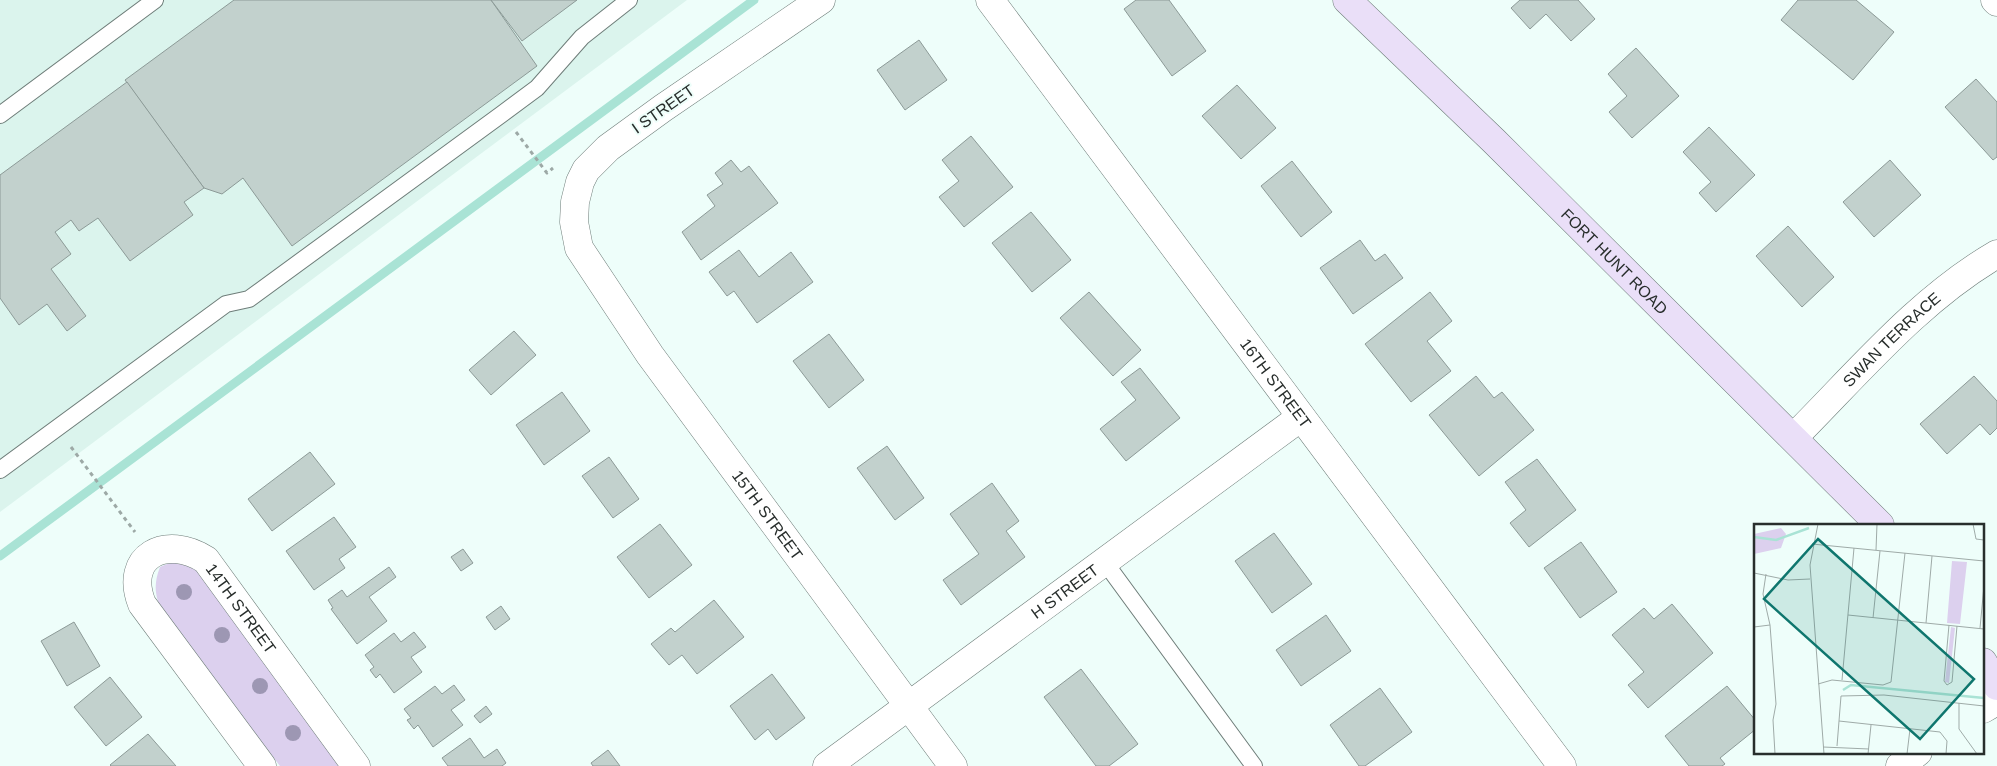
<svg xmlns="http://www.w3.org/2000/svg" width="1997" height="766" viewBox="0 0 1997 766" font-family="Arial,sans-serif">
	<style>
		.built { fill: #dbf4ed }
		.green { fill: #dcd0ee }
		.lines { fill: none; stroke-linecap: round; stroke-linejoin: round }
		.stream { stroke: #a9e3d5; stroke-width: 9 }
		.building { fill: #c2d1cd; stroke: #8c9a97 }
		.lane-casing { stroke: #6e7d79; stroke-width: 18 }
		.street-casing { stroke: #6e7d79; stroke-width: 29 }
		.secondary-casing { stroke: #6e7d79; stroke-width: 29 }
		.path { stroke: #9da9a6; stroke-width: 3; stroke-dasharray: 4 4; stroke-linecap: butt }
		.lane { stroke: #fff; stroke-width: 16 }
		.street { stroke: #fff; stroke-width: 28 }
		.secondary { stroke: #eadff8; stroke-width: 28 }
		.tree { fill: #9d97b3 }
		.labels { text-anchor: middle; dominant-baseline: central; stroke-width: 4; stroke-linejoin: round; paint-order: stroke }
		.street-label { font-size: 16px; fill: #282e2c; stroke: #eefefa }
		.inset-river { fill: none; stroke: #a9e3d5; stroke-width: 2.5 }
		.inset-road { fill: none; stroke: #9faba8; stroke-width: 1 }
		.view { fill: #0f766e; fill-opacity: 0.15; stroke: #0f766e; stroke-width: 2.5 }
		.inset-edge { fill: none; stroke: #282e2c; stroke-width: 2.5 }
	</style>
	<rect width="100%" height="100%" fill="#eefefa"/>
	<path class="built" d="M0,0H687L0,512Z"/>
	<path class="green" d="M174,561L197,567L344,766H280L163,614C155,597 153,585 160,567Z"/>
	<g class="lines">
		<path class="stream" d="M0,556L754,0"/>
	</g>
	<g class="building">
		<path d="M234,0H491L537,66L292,246L243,178L222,194L204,188L125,80Z"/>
		<path d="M491,0H577L522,41Z"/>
		<path d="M1136,0H1169L1206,51L1172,76L1124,9Z"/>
		<path d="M1520,0H1578L1595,19L1571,41L1546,14L1530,29L1511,8Z"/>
		<path d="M1798,0H1856L1894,32L1853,80L1781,20Z"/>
		<path d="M919,40L947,80L905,110L877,70Z"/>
		<path d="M1636,48L1679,96L1632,138L1609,112L1627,96L1608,74Z"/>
		<path d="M1976,79L1997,102V157L1993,160L1945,107Z"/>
		<path d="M127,82L204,188L184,202L193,215L130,261L98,218L79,231L71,220L55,232L71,254L51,269L86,316L67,331L47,304L19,325L0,298V175Z"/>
		<path d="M1237,85L1276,128L1241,159L1202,116Z"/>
		<path d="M1709,127L1755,175L1716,212L1699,193L1711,182L1683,152Z"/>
		<path d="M971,136L1013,187L964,227L939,197L959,181L942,160Z"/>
		<path d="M731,160L741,172L749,166L778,203L701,260L682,232L715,206L707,195L723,184L715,173Z"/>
		<path d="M1890,160L1921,195L1874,237L1843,202Z"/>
		<path d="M1292,161L1332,212L1301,237L1261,186Z"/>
		<path d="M1031,212L1071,260L1032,292L992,243Z"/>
		<path d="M1788,226L1834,277L1802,307L1756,256Z"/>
		<path d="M1360,240L1375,261L1385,254L1403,278L1353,314L1320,268Z"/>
		<path d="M739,250L759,277L791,252L813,282L757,323L734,291L727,296L709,272Z"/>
		<path d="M1089,292L1141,350L1113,376L1060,318Z"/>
		<path d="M1430,292L1452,321L1427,341L1451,371L1411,402L1365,344Z"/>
		<path d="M514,331L536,355L491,395L469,370Z"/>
		<path d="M829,334L864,380L829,408L793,361Z"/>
		<path d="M1140,368L1180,418L1126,461L1100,429L1136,400L1121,382Z"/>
		<path d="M1476,376L1494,398L1502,392L1534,430L1479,476L1429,415Z"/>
		<path d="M1974,376L1997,401V428L1990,435L1980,424L1947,454L1920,424Z"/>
		<path d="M562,392L590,431L544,465L516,425Z"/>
		<path d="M887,446L924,498L895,520L857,468Z"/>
		<path d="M310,452L335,484L272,531L248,499Z"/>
		<path d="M609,457L639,499L613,518L582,476Z"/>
		<path d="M1537,459L1576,510L1529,547L1510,523L1526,510L1505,482Z"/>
		<path d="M992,483L1019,521L1006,531L1025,557L961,605L943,580L979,554L950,514Z"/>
		<path d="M334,517L356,547L339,559L345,568L314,590L286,551Z"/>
		<path d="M660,524L692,565L649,598L617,557Z"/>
		<path d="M1274,533L1312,584L1272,613L1235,561Z"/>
		<path d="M1581,542L1617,592L1580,618L1544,568Z"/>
		<path d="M463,549L473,563L461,571L451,557Z"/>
		<path d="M389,567L396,577L369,597L387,621L357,644L331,609L333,608L328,600L342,590L347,597Z"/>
		<path d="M714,600L744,637L697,674L682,655L669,665L651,644L671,628L675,632Z"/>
		<path d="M1672,604L1713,653L1648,708L1628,685L1644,672L1612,635L1644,608L1654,619Z"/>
		<path d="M501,606L510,619L495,630L486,617Z"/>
		<path d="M1326,615L1351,651L1301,686L1276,650Z"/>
		<path d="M74,622L100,666L67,686L41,641Z"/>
		<path d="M414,632L426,647L411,657L422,672L394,693L380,674L376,678L370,670L374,667L365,655L394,633L401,642Z"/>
		<path d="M1081,669L1138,744L1109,766H1096L1044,697Z"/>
		<path d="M772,674L805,718L776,740L768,729L755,740L730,706Z"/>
		<path d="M110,677L142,717L106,746L74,707Z"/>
		<path d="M454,685L465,700L451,710L463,725L433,747L418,725L414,729L407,720L411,718L404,709L435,686L442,694Z"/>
		<path d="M1727,686L1756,721V729L1720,758L1725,764L1722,766H1689L1665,736Z"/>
		<path d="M1380,688L1412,732L1365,766H1359L1330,725Z"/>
		<path d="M486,706L492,714L480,723L474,716Z"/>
		<path d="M148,734L176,766H111L110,765Z"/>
		<path d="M470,738L484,758L497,749L506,763L502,766H448L442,758Z"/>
		<path d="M608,750L620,766H593L591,763Z"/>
	</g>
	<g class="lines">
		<defs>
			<g id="lane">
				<path d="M0,115L155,0"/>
				<path d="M0,470L226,304L249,299L502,114L537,88L582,37L629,0"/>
				<path d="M1104,561L1254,766"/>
			</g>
			<g id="street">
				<path id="s1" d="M821,0L663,108L608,148L586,170L580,182L575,202L574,222L579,248L650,355L953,766"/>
				<path id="s2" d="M990,0L1562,766"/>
				<path d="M1995,0L1997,2"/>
				<path id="s3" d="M1794,437C1858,373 1918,300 1997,254"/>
				<path d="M1983,709L1997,701"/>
				<path id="s4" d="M262,766L142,604C123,556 166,534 206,560L356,766"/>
				<path id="s5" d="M827,766L1301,417"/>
				<path d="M1900,766L1918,752"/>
			</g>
			<g id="secondary">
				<path id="s6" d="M1347,0L1494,141L1880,525"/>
				<path d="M1983,662L1997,686"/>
			</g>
		</defs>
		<use href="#lane" class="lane-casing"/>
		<use href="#street" class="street-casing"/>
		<use href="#secondary" class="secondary-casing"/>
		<g class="path">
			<path d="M516,132L547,173L553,168"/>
			<path d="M71,447L135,532"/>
		</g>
		<use href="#lane" class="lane"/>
		<use href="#street" class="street"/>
		<use href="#secondary" class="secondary"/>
	</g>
	<g class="tree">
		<circle cx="184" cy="592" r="8"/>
		<circle cx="222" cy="635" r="8"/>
		<circle cx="260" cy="686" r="8"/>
		<circle cx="293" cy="733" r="8"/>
	</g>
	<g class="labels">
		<g class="street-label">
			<text transform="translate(663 109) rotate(-35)">I STREET</text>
			<text stroke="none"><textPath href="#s6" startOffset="374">FORT HUNT ROAD</textPath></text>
			<text stroke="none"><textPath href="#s3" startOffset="138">SWAN TERRACE</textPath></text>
			<text stroke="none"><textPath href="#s2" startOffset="478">16TH STREET</textPath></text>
			<text stroke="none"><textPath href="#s1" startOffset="698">15TH STREET</textPath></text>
			<text stroke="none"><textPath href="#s5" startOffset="295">H STREET</textPath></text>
			<text stroke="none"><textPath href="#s4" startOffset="374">14TH STREET</textPath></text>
		</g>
	</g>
	<g transform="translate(1754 524)">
		<rect width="230" height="230" fill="#eefefa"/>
		<path d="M27,4L32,10L27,24L0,30V10ZM198,37L213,38L206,100L193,99ZM197,103L201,104L195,159L191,158Z" fill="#dcd0ee"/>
		<path class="inset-river" d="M0,13L22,16L55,4M89,166L97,161L230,174"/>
		<path class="inset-road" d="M64,0L56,41L70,230M219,0L222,15L230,16M58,20L230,37M122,26L123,0M0,49L34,56L56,55M12,50L9,70L16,101L22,180L19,196L21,230M94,91L230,105M119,94L126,27M172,99L178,32M195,101L190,157L193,161L198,158L203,102M0,103L16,101M226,104L230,62M88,156L100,24M64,160L78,156L129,161L137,158L151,29M205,179V205L223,230M85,197L186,208L193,217L192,230M83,222L87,172L130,171L230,182M69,223L115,225M114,230L117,201M153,230L156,205"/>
		<path class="view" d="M64,15L220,155L166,215L10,75Z"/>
		<rect width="230" height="230" class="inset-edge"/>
	</g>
</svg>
